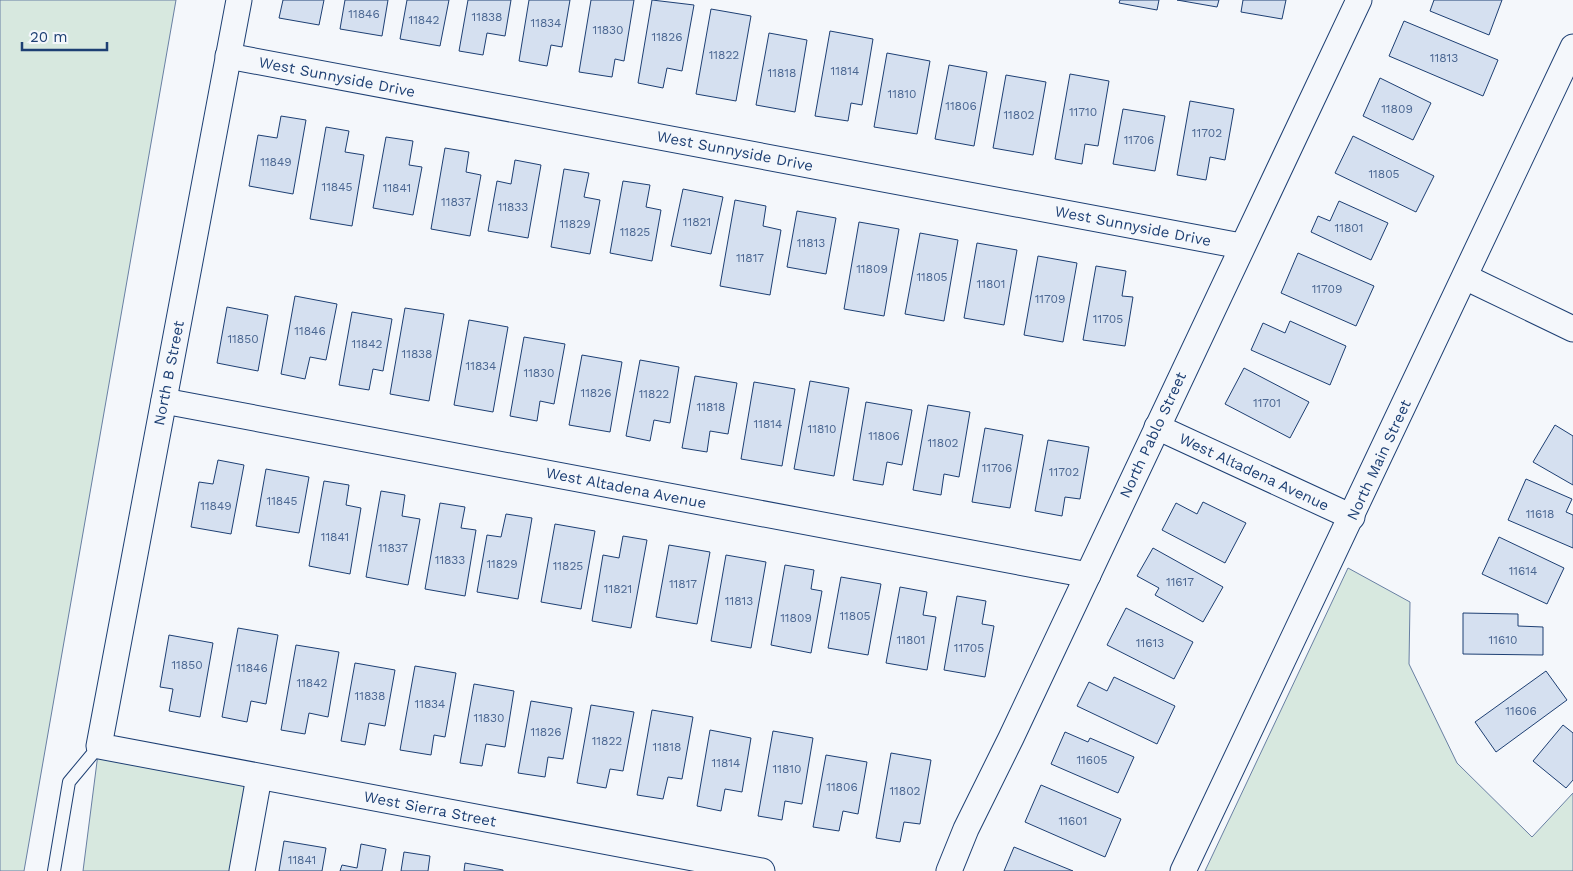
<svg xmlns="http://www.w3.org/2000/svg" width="1573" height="871" viewBox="0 0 1573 871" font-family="'Work Sans',sans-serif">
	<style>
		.green { fill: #d7e8df; stroke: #687fa3 }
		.building { fill: #d5e0f0; stroke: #1d3f73 }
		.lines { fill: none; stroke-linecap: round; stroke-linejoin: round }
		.lane-casing { stroke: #1d3f73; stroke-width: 14 }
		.street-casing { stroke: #1d3f73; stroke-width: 27 }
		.lane { stroke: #f4f7fb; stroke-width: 12 }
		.street { stroke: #f4f7fb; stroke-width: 25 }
		.labels { text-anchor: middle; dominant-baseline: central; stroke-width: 4; stroke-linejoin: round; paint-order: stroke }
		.number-label { font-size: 12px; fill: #4b6792 }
		.street-label { font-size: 15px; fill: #1d3f73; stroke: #f4f7fb }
	</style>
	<rect width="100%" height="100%" fill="#f4f7fb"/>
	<g class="green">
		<path d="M0,0H176L24,871H0Z"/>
		<path d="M1348,568L1410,602L1409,664L1457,763L1532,837L1573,793V871H1205Z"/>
		<path d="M99,746L259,777L242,871H83Z"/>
	</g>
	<g class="building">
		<path d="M283,0H324L319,25L279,18Z"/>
		<path d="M345,0H388L382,36L340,29Z"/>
		<path d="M407,0H449L440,46L400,39Z"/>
		<path d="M468,0H511L505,36L487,33L483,55L459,51Z"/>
		<path d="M529,0H570L562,47L551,45L547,66L519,61Z"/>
		<path d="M591,0H634L624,61L615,59L612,77L579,72Z"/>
		<path d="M652,0L694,5L682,71L667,68L663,88L638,83Z"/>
		<path d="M1120,0H1159L1157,10L1119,3Z"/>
		<path d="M1177,0H1219L1217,7Z"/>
		<path d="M1243,0H1286L1282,19L1241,12Z"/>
		<path d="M1434,0H1502L1489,35L1430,11Z"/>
		<path d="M711,9L751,16L736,101L696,94Z"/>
		<path d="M1404,21L1498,60L1483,96L1389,56Z"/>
		<path d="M830,31L873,39L862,105L851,103L848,121L815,116Z"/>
		<path d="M769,33L807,40L795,112L756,105Z"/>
		<path d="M887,53L930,61L917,134L874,127Z"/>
		<path d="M949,65L987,72L974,146L935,139Z"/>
		<path d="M1070,74L1109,81L1098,146L1085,144L1082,164L1055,159Z"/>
		<path d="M1006,75L1046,82L1033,155L993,148Z"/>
		<path d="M1380,78L1431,103L1413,140L1363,116Z"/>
		<path d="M1190,101L1234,109L1225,160L1210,157L1206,180L1177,175Z"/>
		<path d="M1123,109L1165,116L1155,171L1113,164Z"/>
		<path d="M281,116L306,120L293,194L249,186L258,135L277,138Z"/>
		<path d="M326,127L349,131L345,152L364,155L352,226L310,219Z"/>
		<path d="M1353,136L1434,176L1416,212L1335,173Z"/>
		<path d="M386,137L413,141L409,165L422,167L413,215L373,208Z"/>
		<path d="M445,148L469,152L466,172L481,175L470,236L431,229Z"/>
		<path d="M515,160L541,165L528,238L488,231L497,181L511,184Z"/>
		<path d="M564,169L589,173L584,197L600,200L590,254L551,247Z"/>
		<path d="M623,181L650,185L646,207L661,210L652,261L610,253Z"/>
		<path d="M683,189L723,197L711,254L671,246Z"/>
		<path d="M735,200L766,206L763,226L781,230L770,295L720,286Z"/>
		<path d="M1339,201L1388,223L1371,260L1311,232L1318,216L1330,221Z"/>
		<path d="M797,211L836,218L826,274L787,267Z"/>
		<path d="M859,222L899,229L884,316L844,309Z"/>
		<path d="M920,233L958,240L944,321L905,314Z"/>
		<path d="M977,243L1017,250L1004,325L964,318Z"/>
		<path d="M1298,253L1374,286L1356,326L1281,293Z"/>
		<path d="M1038,256L1077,263L1063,342L1024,335Z"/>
		<path d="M1096,266L1126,271L1122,296L1133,297L1125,346L1083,340Z"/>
		<path d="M295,296L337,304L326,360L310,357L305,379L281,374Z"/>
		<path d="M227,307L268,315L258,371L217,363Z"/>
		<path d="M405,308L444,314L429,401L390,394Z"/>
		<path d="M352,312L392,319L383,371L373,369L369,390L339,385Z"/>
		<path d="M469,320L508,327L493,412L454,405Z"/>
		<path d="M1290,321L1346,346L1330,385L1251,350L1263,323L1285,333Z"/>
		<path d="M524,337L565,344L554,404L540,401L537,421L510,416Z"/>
		<path d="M582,355L622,362L610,432L569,425Z"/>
		<path d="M640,360L679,367L670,423L654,420L650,441L626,436Z"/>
		<path d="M1244,368L1309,402L1290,438L1225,404Z"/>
		<path d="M695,376L737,383L728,434L710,431L707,452L682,448Z"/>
		<path d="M810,381L849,388L834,476L794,469Z"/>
		<path d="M754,382L795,389L782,466L741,459Z"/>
		<path d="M866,402L912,410L902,465L887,462L883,485L853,480Z"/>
		<path d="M928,405L970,412L959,477L944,474L941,495L913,490Z"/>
		<path d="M1555,425L1573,436V485L1533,462Z"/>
		<path d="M985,428L1023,435L1010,508L972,502Z"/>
		<path d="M1048,440L1089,447L1080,499L1065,497L1062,516L1035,511Z"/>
		<path d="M218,460L244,465L231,534L191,527L199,482L213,484Z"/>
		<path d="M266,469L309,477L299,533L256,526Z"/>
		<path d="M1526,479L1572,499L1566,512L1573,515V548L1508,520Z"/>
		<path d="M324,481L349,485L346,505L361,508L350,574L309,566Z"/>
		<path d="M381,491L405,495L402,516L420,519L408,585L366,577Z"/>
		<path d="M1203,502L1246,523L1225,563L1162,530L1176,503L1197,514Z"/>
		<path d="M440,503L465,507L461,528L476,530L465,596L425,589Z"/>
		<path d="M506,514L532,518L518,599L477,592L487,535L501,537Z"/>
		<path d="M555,524L595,531L581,609L541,602Z"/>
		<path d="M623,536L647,540L631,628L592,621L603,555L619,558Z"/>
		<path d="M1499,537L1564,568L1547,604L1482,574Z"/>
		<path d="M669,545L710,552L697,624L656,617Z"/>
		<path d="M1153,548L1223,587L1203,622L1155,595L1159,588L1137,576Z"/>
		<path d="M726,555L766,562L751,648L711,641Z"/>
		<path d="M785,565L814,570L811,589L822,591L811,653L771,645Z"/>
		<path d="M841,577L881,584L868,655L828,648Z"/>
		<path d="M900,587L927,592L923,615L936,617L927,670L886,663Z"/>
		<path d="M957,596L986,601L982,624L994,626L985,677L944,670Z"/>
		<path d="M1126,608L1193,642L1174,679L1107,645Z"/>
		<path d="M1463,613L1518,614V626L1543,627V655L1463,654Z"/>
		<path d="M238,628L278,635L266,704L251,701L247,722L222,717Z"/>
		<path d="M169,635L213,643L200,717L169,711L173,689L160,687Z"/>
		<path d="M296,645L339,652L328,717L309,713L305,734L281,730Z"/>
		<path d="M355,663L395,670L385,726L369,723L365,745L341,741Z"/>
		<path d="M415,666L456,673L445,737L434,735L431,755L400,750Z"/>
		<path d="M1546,671L1567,700L1496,752L1475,722Z"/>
		<path d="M1114,677L1175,706L1157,744L1077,706L1089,682L1107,691Z"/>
		<path d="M474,684L514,691L505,747L486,744L482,766L460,763Z"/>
		<path d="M531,701L572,708L563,759L548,757L545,777L518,773Z"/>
		<path d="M591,705L634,712L623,771L610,769L606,788L577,783Z"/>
		<path d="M652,710L693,717L682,779L668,777L663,799L637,795Z"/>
		<path d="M1563,725L1573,733V780L1566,788L1533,761Z"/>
		<path d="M710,730L751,738L742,792L725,789L721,811L697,806Z"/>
		<path d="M773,731L813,738L802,804L785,801L782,820L758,816Z"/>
		<path d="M1065,732L1088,742L1090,738L1134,757L1118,793L1051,764Z"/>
		<path d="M891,753L931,760L920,824L904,822L900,842L876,838Z"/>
		<path d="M826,755L867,762L858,814L843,811L839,831L813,827Z"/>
		<path d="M1041,785L1121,819L1105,857L1025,822Z"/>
		<path d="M284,841L326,848L322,871H279Z"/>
		<path d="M361,844L386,849L382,871H340L342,865L357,868Z"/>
		<path d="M1014,847L1073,871H1004Z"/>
		<path d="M404,852L430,856L428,871H401Z"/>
		<path d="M465,863L503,870V871H464Z"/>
	</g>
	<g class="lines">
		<defs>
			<path id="lane" d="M54,871L69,782L99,746"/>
			<g id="street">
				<path d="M239,0L99,746L762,871"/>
				<path d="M228,56L1241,246"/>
				<path d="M1465,277L1573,329"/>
				<path d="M164,401L1088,575"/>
				<path d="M1157,427L1352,517"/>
				<path d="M242,871L259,777"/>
				<path d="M949,871L966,829L1011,738L1359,0"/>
				<path d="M1183,871L1573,47"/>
			</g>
		</defs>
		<use href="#lane" class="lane-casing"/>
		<use href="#street" class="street-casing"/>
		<use href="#lane" class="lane"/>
		<use href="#street" class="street"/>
	</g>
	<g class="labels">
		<g class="number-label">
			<text x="364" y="14">11846</text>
			<text x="487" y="17">11838</text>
			<text x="424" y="20">11842</text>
			<text x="546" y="23">11834</text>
			<text x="608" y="30">11830</text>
			<text x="667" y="37">11826</text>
			<text x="724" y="55">11822</text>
			<text x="1444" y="58">11813</text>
			<text x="845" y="71">11814</text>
			<text x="782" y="73">11818</text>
			<text x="902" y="94">11810</text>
			<text x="961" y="106">11806</text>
			<text x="1397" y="109">11809</text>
			<text x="1083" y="112">11710</text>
			<text x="1019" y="115">11802</text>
			<text x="1207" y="133">11702</text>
			<text x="1139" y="140">11706</text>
			<text x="276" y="162">11849</text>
			<text x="1384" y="174">11805</text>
			<text x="337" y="187">11845</text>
			<text x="397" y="188">11841</text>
			<text x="456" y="202">11837</text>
			<text x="513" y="207">11833</text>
			<text x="697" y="222">11821</text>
			<text x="575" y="224">11829</text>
			<text x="1349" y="228">11801</text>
			<text x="635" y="232">11825</text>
			<text x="811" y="243">11813</text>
			<text x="750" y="258">11817</text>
			<text x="872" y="269">11809</text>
			<text x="932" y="277">11805</text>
			<text x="991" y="284">11801</text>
			<text x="1327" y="289">11709</text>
			<text x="1050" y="299">11709</text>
			<text x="1108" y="319">11705</text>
			<text x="310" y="331">11846</text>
			<text x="243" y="339">11850</text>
			<text x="367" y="344">11842</text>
			<text x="417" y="354">11838</text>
			<text x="481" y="366">11834</text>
			<text x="539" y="373">11830</text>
			<text x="596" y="393">11826</text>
			<text x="654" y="394">11822</text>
			<text x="1267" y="403">11701</text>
			<text x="711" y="407">11818</text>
			<text x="768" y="424">11814</text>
			<text x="822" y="429">11810</text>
			<text x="884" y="436">11806</text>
			<text x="943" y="443">11802</text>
			<text x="997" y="468">11706</text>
			<text x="1064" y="472">11702</text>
			<text x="282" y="501">11845</text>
			<text x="216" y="506">11849</text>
			<text x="1540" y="514">11618</text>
			<text x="335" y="537">11841</text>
			<text x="393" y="548">11837</text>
			<text x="450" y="560">11833</text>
			<text x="502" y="564">11829</text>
			<text x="568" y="566">11825</text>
			<text x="1523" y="571">11614</text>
			<text x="1180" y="582">11617</text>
			<text x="683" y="584">11817</text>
			<text x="618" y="589">11821</text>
			<text x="739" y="601">11813</text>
			<text x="855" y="616">11805</text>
			<text x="796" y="618">11809</text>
			<text x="911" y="640">11801</text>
			<text x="1503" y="640">11610</text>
			<text x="1150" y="643">11613</text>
			<text x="969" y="648">11705</text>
			<text x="187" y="665">11850</text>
			<text x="252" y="668">11846</text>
			<text x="312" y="683">11842</text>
			<text x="370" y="696">11838</text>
			<text x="430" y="704">11834</text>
			<text x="1521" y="711">11606</text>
			<text x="489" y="718">11830</text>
			<text x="546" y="732">11826</text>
			<text x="607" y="741">11822</text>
			<text x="667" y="747">11818</text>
			<text x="1092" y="760">11605</text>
			<text x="726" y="763">11814</text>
			<text x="787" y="769">11810</text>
			<text x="842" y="787">11806</text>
			<text x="905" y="791">11802</text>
			<text x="1073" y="821">11601</text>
			<text x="302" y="860">11841</text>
		</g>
		<g class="street-label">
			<text transform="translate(337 77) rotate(11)">West Sunnyside Drive</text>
			<text transform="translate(735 151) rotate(11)">West Sunnyside Drive</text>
			<text transform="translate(1133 226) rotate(11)">West Sunnyside Drive</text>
			<text transform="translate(169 373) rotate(-79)">North B Street</text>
			<text transform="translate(1153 435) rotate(-65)">North Pablo Street</text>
			<text transform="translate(1379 460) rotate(-65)">North Main Street</text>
			<text transform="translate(1254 472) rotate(25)">West Altadena Avenue</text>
			<text transform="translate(626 488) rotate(11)">West Altadena Avenue</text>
			<text transform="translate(430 809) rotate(11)">West Sierra Street</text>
		</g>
	</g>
	<path d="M22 42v8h85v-8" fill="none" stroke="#1d3f73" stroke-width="2.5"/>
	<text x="30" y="42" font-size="15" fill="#1d3f73" stroke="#f4f7fb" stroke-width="4" paint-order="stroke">20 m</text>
</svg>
